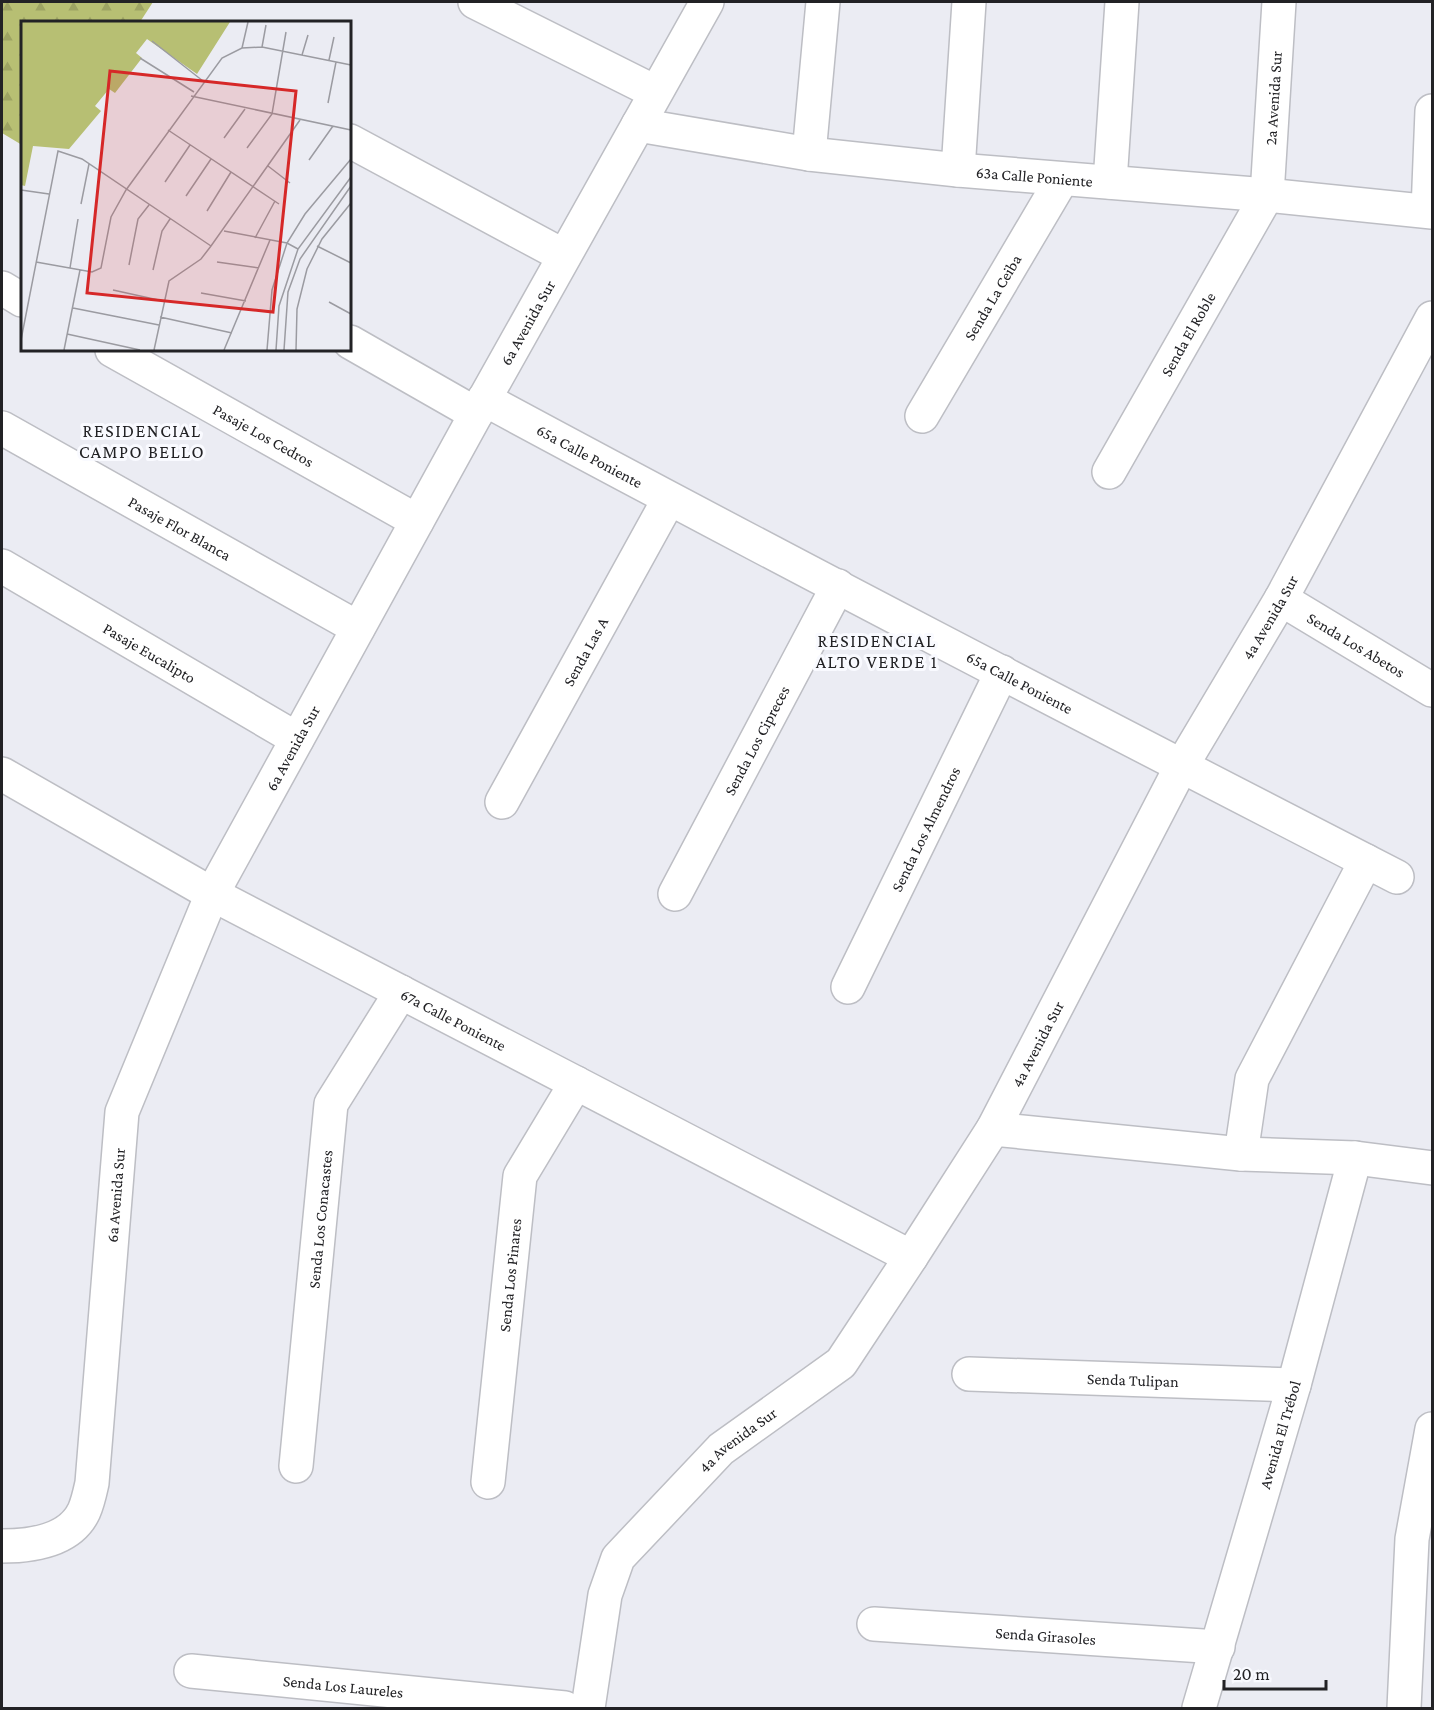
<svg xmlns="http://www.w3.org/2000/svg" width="1434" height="1710" viewBox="0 0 1434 1710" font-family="'Crimson Pro',serif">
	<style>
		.forest { fill: url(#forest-firs) }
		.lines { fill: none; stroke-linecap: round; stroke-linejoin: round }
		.minor-casing { stroke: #bdbec4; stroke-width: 36 }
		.minor { stroke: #fff; stroke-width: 33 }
		.labels { text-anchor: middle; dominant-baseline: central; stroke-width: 6; stroke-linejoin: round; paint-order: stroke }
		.street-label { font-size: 16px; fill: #222225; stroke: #f9faff }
		.neighbourhood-label { font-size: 18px; letter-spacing: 1.5px; fill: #222225; stroke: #f9faff }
		.inset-road { fill: none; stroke: #9b9ba1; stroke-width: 1.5 }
		.view { fill: #d62828; fill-opacity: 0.15; stroke: #d62828; stroke-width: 3 }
		.inset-edge { fill: none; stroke: #222225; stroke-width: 3 }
	</style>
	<defs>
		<pattern id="forest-firs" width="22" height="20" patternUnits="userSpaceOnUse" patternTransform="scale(1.5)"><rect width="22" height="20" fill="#b7bf73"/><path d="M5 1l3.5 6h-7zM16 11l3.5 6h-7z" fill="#9da463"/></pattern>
	</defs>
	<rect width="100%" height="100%" fill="#ebecf3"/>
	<path class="forest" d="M2,2H153L140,22H22V145L2,133Z"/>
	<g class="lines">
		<defs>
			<g id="minor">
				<path d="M475,2L655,92"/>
				<path id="s1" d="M638,125L809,154L958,170L1267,195L1432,212"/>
				<path d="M350,141L564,256"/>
				<path d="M809,154L823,2"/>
				<path d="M958,170L969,2"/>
				<path d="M1110,182L1122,2"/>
				<path d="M1428,211L1432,111"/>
				<path d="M2,288L22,300"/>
				<path d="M350,342L476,414"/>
				<path id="s2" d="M112,350L417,521"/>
				<path id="s3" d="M484,399C786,562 1092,720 1397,877"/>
				<path id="s4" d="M922,416L1062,179"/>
				<path id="s5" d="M2,428L358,628"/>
				<path id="s6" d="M1109,472L1267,195L1279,2"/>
				<path id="s7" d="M2,566L297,739"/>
				<path id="s8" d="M1281,599L1432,690"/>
				<path id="s9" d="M2,774L212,894L911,1257"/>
				<path id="s10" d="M502,802L669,499"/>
				<path id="s11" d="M675,894L838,586"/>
				<path id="s12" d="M848,987L1002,672"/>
				<path d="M993,1129L1241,1154L1355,1158L1432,1168"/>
				<path d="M1241,1154L1252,1079L1366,861"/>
				<path id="s13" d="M969,1374L1294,1385"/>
				<path id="s14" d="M296,1466L331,1104L401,992"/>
				<path id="s15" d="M488,1482L520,1176L576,1083"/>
				<path id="s16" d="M2,1546C31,1546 70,1541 84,1511C88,1502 90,1492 92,1483L122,1112L212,894L476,414L707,2"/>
				<path id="s17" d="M874,1624L1218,1647"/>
				<path id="s18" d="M191,1671L565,1708"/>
				<path id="s19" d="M588,1708L605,1595L618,1558L721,1449L841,1363L911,1257L993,1129L1181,767L1281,599L1432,318"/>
				<path id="s20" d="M1199,1708L1294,1385L1355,1158"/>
				<path d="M1404,1708L1412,1539L1432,1429"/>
			</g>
		</defs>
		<use href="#minor" class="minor-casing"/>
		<use href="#minor" class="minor"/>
	</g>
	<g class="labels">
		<g class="street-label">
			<text stroke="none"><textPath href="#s6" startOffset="416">2a Avenida Sur</textPath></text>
			<text stroke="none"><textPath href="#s1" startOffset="400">63a Calle Poniente</textPath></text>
			<text stroke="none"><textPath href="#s4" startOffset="138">Senda La Ceiba</textPath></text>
			<text stroke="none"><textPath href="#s16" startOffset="1384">6a Avenida Sur</textPath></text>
			<text stroke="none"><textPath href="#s6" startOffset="159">Senda El Roble</textPath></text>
			<text stroke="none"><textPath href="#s2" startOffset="174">Pasaje Los Cedros</textPath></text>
			<text stroke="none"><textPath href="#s3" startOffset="120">65a Calle Poniente</textPath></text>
			<text stroke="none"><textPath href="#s5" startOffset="204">Pasaje Flor Blanca</textPath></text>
			<text stroke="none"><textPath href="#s19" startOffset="1312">4a Avenida Sur</textPath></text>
			<text stroke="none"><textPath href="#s8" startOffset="88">Senda Los Abetos</textPath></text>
			<text stroke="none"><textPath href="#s10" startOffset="172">Senda Las A</textPath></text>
			<text stroke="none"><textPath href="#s7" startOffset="171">Pasaje Eucalipto</textPath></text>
			<text stroke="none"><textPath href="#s3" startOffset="606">65a Calle Poniente</textPath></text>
			<text stroke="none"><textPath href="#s11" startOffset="174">Senda Los Cipreces</textPath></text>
			<text stroke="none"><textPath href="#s16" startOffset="898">6a Avenida Sur</textPath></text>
			<text stroke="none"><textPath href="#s12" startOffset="176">Senda Los Almendros</textPath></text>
			<text stroke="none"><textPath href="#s9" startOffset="514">67a Calle Poniente</textPath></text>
			<text stroke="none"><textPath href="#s19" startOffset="826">4a Avenida Sur</textPath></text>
			<text stroke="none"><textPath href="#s16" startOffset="412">6a Avenida Sur</textPath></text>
			<text stroke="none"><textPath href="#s14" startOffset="248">Senda Los Conacastes</textPath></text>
			<text stroke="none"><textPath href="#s15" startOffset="208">Senda Los Pinares</textPath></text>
			<text stroke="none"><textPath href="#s13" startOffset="164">Senda Tulipan</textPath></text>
			<text stroke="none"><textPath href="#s20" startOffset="285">Avenida El Trébol</textPath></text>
			<text stroke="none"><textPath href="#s19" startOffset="322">4a Avenida Sur</textPath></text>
			<text stroke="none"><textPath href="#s17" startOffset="172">Senda Girasoles</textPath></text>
			<text stroke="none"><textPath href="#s18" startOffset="153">Senda Los Laureles</textPath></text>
		</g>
		<g class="neighbourhood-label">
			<text x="142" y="431">RESIDENCIAL<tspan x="142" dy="21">CAMPO BELLO</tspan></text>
			<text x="877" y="641">RESIDENCIAL<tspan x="877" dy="21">ALTO VERDE 1</tspan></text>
		</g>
	</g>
	<g transform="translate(21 21)">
		<rect width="330" height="330" fill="#ebecf3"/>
		<path d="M0,1H209L176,53L126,18L115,32L121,37L94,72L88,68L74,85L80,90L48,128L12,125L4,165L0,164Z" fill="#b7bf73"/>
		<path class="inset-road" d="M131,20L182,60M241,26L245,4M221,27L227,1M281,34L287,14M119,37L173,71M308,39L313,16M170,75L330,109M307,82L315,41M147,109L258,183M203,117L224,88M226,127L251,93L265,11M288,139L312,105M247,145L269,162M144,161L169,124M0,169L28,173M165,175L190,138M60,183L68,143M186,190L210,151M203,210L266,222L277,228M234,217L254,180M296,225L330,242M15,241L71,251L80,247L90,196L105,169L201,37L221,27L241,26L330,44M196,241L238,247M108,244L117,198L128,184M49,247L57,198M132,249L141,210L149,198M92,269L142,280M180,272L225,280M308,281L330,293M52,287L138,304M139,296L211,312M46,313L119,329M0,319L37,130L61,138L190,225M43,329L59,249M133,329L148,260L180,238L190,225L279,99M203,329L249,219M246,329L251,269L266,222L284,193L330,138M255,329L258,285L277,228L330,156M263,329L267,271L279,238L330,165M275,329L276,288L286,248L301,218L330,182"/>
		<path class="view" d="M89,50L275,70L252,291L66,272Z"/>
		<rect width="330" height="330" class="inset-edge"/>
	</g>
	<rect width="1434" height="1710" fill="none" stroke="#222225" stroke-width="6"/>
	<path d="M1224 1680v9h102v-9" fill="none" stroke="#222225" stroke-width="3"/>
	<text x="1233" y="1680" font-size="18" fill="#222225" stroke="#f9faff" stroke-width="4.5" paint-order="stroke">20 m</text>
</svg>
